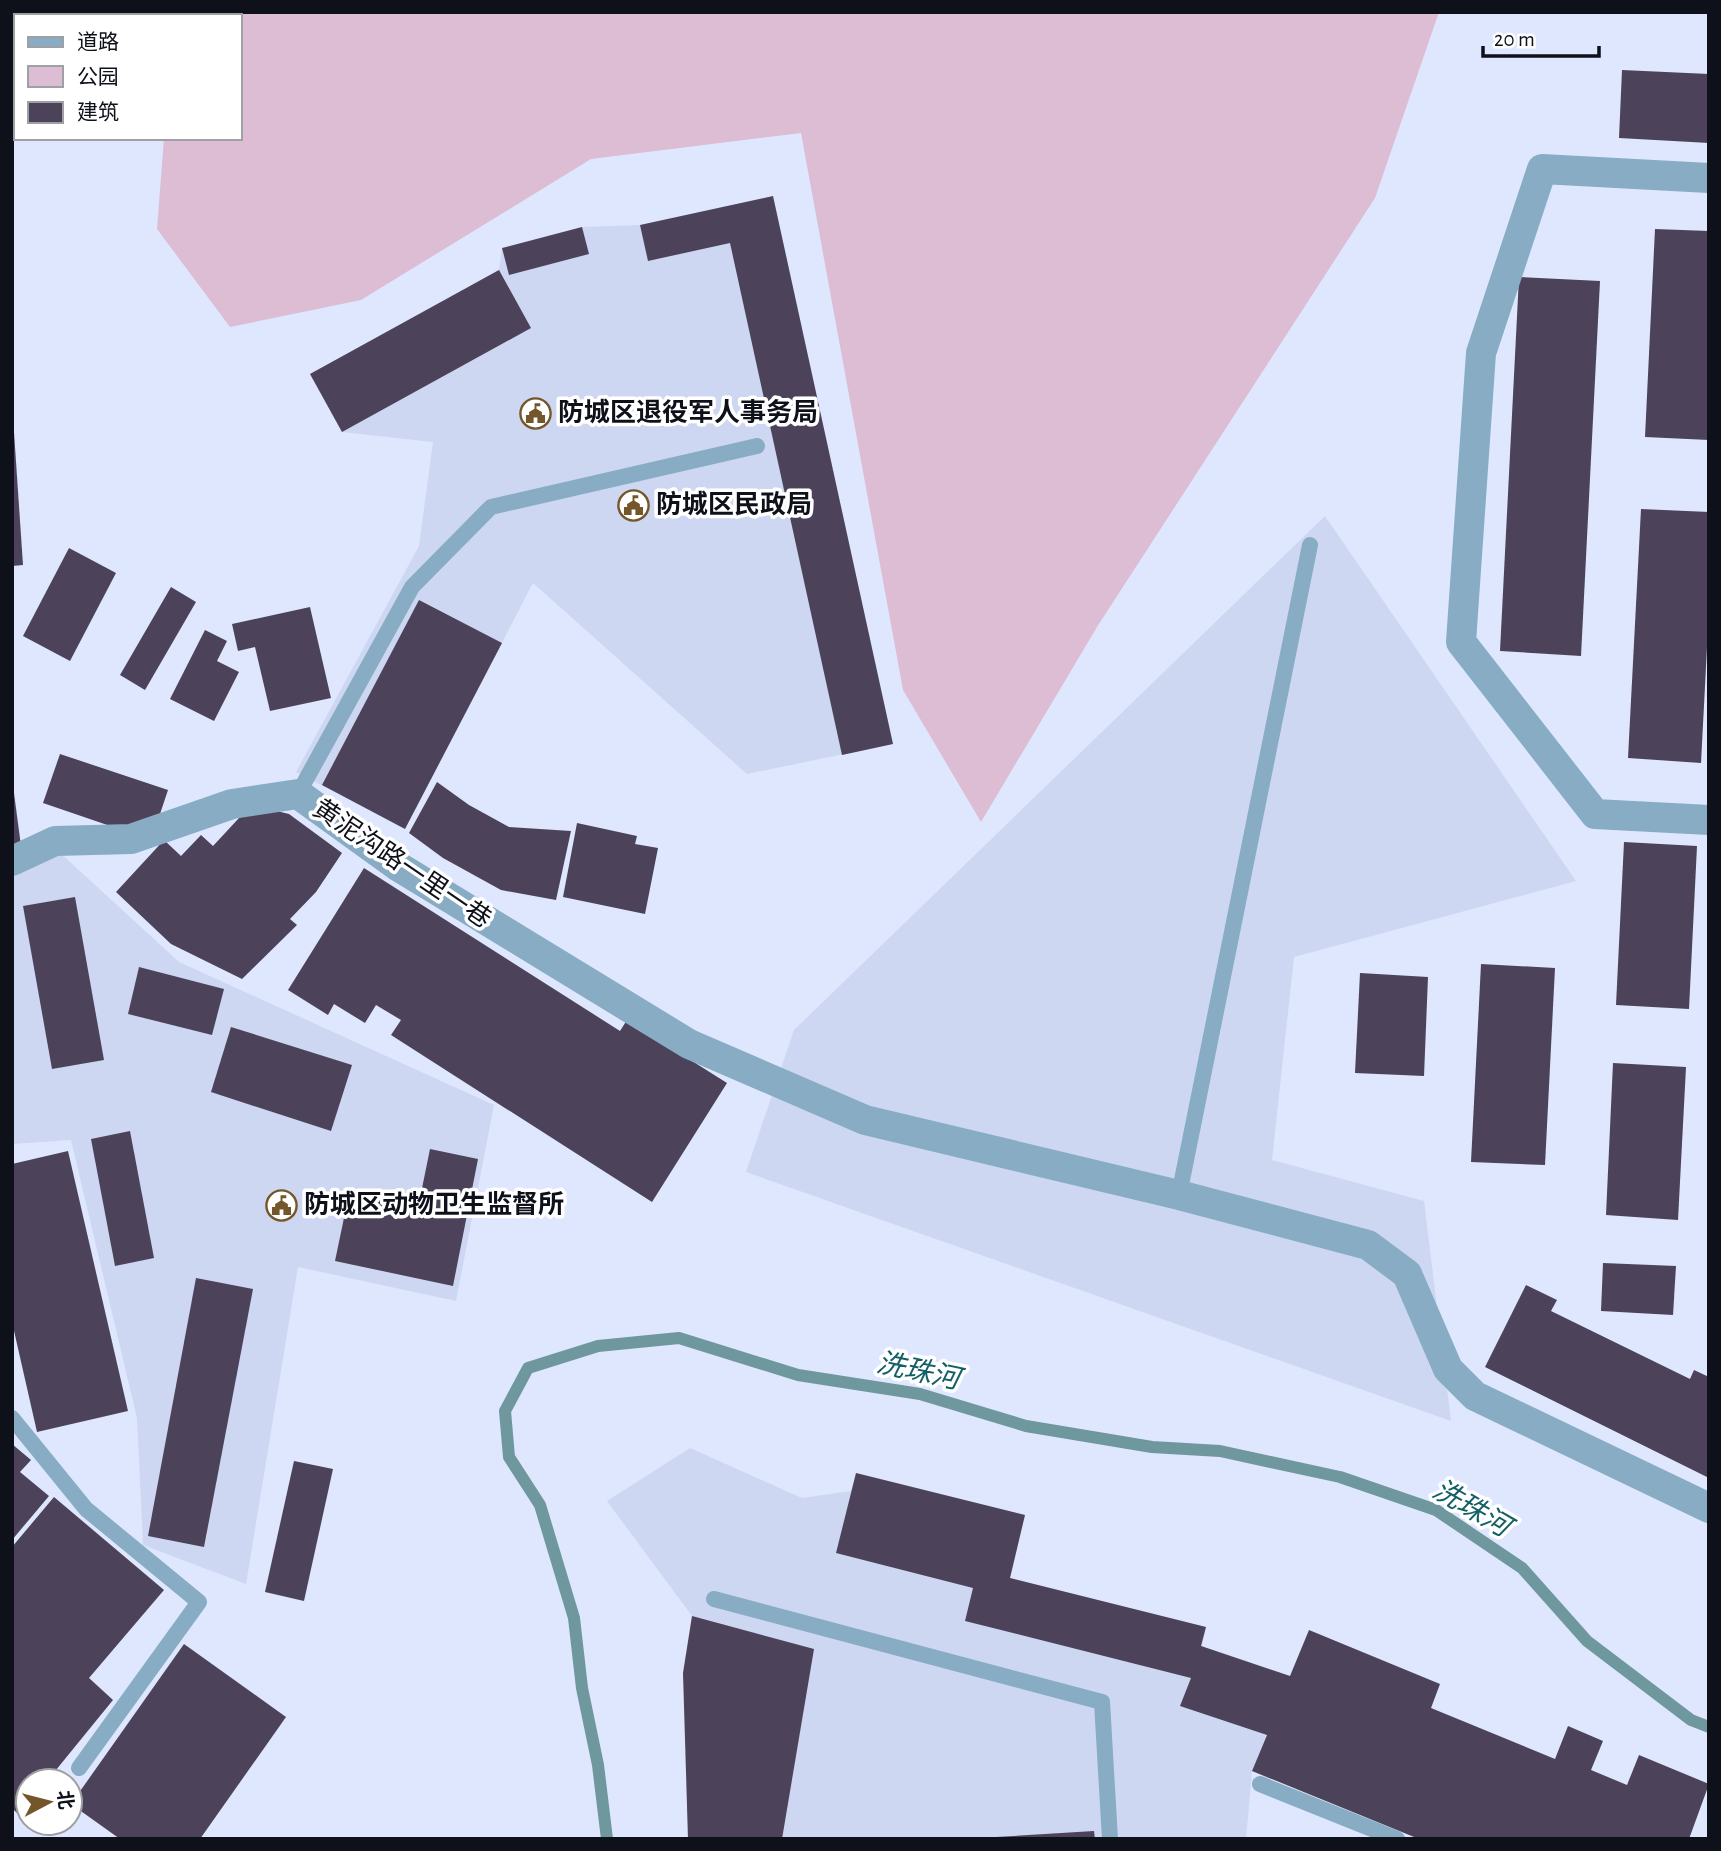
<svg xmlns="http://www.w3.org/2000/svg" width="1721" height="1851" viewBox="0 0 1721 1851" font-family="'Alegreya Sans','Noto Sans SC',sans-serif">
	<style>
		.built { fill: #cdd7f2 }
		.green { fill: #dcbdd4 }
		.lines { fill: none; stroke-linecap: round; stroke-linejoin: round }
		.stream { stroke: #6f979e; stroke-width: 12 }
		.building { fill: #4c435a }
		.lane { stroke: #87acc3; stroke-width: 16 }
		.street { stroke: #87acc3; stroke-width: 30 }
		.labels { text-anchor: middle; dominant-baseline: central; stroke-width: 7; stroke-linejoin: round; paint-order: stroke }
		.poi-label { font-size: 26px; font-weight: bold; fill: #0e111a; stroke: #fff; text-anchor: start }
		.street-label { font-size: 26px; fill: #0e111a; stroke: #fff }
		.water-label { font-size: 28px; font-style: italic; fill: #125f66; stroke: #fff }
	</style>
	<rect width="100%" height="100%" fill="#dee7fd"/>
	<g class="built">
		<path d="M773,196L893,744L747,774L533,583L405,829L296,772L419,546L433,442L342,432L310,374L499,270L502,248L582,227L640,225Z"/>
		<path d="M1325,516L1576,881L1294,957L1272,1160L1424,1201L1451,1421L746,1172L794,1030Z"/>
		<path d="M57,850L179,962L494,1105L456,1301L298,1267L246,1584L143,1545L137,1418L71,1140L12,1144V871Z"/>
		<path d="M690,1448L802,1498L851,1491L856,1473L1025,1515L1010,1578L1206,1627L1202,1646L1290,1676L1252,1771L1246,1839H688L692,1616L607,1501Z"/>
	</g>
	<path class="green" d="M174,12H1439L1375,198L1097,627L981,822L903,690L801,133L591,159L361,300L230,327L157,229L164,138H240V16H174Z"/>
	<g class="lines">
		<path class="stream" d="M607,1839L598,1765L582,1688L574,1618L540,1505L509,1457L505,1411L528,1368L598,1346L679,1338L798,1375L920,1394L1026,1426L1152,1447L1220,1451L1340,1477L1436,1510L1522,1568L1587,1641L1691,1720L1709,1727"/>
	</g>
	<g class="building">
		<path d="M1622,70L1709,74V143L1619,138Z"/>
		<path d="M773,196L893,744L842,755L730,243L648,261L640,225Z"/>
		<path d="M582,227L589,254L509,275L502,248Z"/>
		<path d="M1655,229L1709,231V440L1645,437Z"/>
		<path d="M499,270L531,328L342,432L310,374Z"/>
		<path d="M1519,277L1600,281L1581,656L1500,651Z"/>
		<path d="M12,432H14L23,565L12,566Z"/>
		<path d="M1641,509L1709,512V609L1701,763L1628,758Z"/>
		<path d="M69,548L116,573L70,661L23,636Z"/>
		<path d="M171,587L196,602L145,690L120,675Z"/>
		<path d="M419,600L502,643L405,829L322,785Z"/>
		<path d="M310,607L331,698L270,711L255,647L238,651L232,624Z"/>
		<path d="M205,630L227,641L217,661L239,672L214,721L170,699Z"/>
		<path d="M60,754L168,790L159,817L119,829L43,803Z"/>
		<path d="M437,782L469,805L509,827L571,831L556,900L501,890L443,858L409,833Z"/>
		<path d="M14,793L21,846L12,848V794Z"/>
		<path d="M260,807L289,814L342,853L316,892L290,919L297,925L242,979L171,944L116,892L164,840L181,856L201,835L213,846L239,818Z"/>
		<path d="M577,823L637,836L635,844L658,848L645,914L563,897Z"/>
		<path d="M1624,842L1697,846L1689,1009L1616,1005Z"/>
		<path d="M364,868L620,1031L627,1020L727,1083L652,1202L391,1035L401,1020L376,1005L365,1023L334,1004L328,1015L288,990Z"/>
		<path d="M75,897L104,1060L52,1069L23,906Z"/>
		<path d="M1481,964L1555,968L1545,1165L1471,1162Z"/>
		<path d="M139,967L224,989L212,1035L128,1014Z"/>
		<path d="M1360,973L1428,977L1424,1076L1355,1073Z"/>
		<path d="M231,1027L352,1065L331,1131L211,1092Z"/>
		<path d="M1613,1063L1686,1067L1678,1220L1606,1215Z"/>
		<path d="M130,1131L154,1258L115,1266L91,1139Z"/>
		<path d="M430,1149L478,1159L453,1286L335,1261L350,1189L419,1203Z"/>
		<path d="M68,1151L128,1411L37,1432L12,1322V1164Z"/>
		<path d="M1603,1263L1676,1266L1673,1315L1601,1311Z"/>
		<path d="M196,1278L253,1289L204,1547L148,1536Z"/>
		<path d="M1526,1285L1557,1300L1551,1311L1690,1379L1694,1370L1709,1377V1478L1485,1367Z"/>
		<path d="M12,1444L31,1460L20,1472L49,1496L12,1540Z"/>
		<path d="M294,1461L333,1469L304,1601L265,1592Z"/>
		<path d="M856,1473L1025,1515L1010,1578L1206,1627L1201,1646L1290,1676L1309,1630L1440,1684L1431,1708L1555,1759L1568,1726L1603,1741L1591,1770L1627,1785L1639,1755L1709,1784L1689,1839H1419L1252,1771L1267,1735L1180,1706L1191,1678L965,1621L973,1588L836,1553Z"/>
		<path d="M54,1497L164,1590L89,1678L113,1700L47,1781H28V1805L19,1815L12,1808V1547Z"/>
		<path d="M692,1616L814,1649L782,1839H688L683,1673Z"/>
		<path d="M184,1644L286,1717L200,1839H120L71,1804Z"/>
		<path d="M1094,1831L1095,1839H996V1837Z"/>
	</g>
	<g class="lines">
		<g class="lane">
			<path d="M298,794L412,587L491,507L757,446"/>
			<path d="M1179,1195L1310,545"/>
			<path d="M12,1418L86,1509L199,1602L79,1768"/>
			<path d="M714,1599L1102,1702L1110,1839"/>
			<path d="M1260,1784L1397,1839"/>
		</g>
		<g class="street">
			<path d="M1709,178L1542,169L1481,353L1461,642L1595,814L1709,820"/>
			<path d="M12,861L55,841L131,839L232,804L298,794L399,867L689,1044L865,1120L1179,1195L1368,1245L1407,1274L1448,1369L1475,1396L1709,1508"/>
		</g>
	</g>
	<defs>
		<symbol id="civic-ring" viewBox="-11 -11 22 22"><circle r="9.5" fill="#fff" stroke="#74562b" stroke-width="1.5"/><path d="M-.6-6.5H3V-4.5H.6V-3L4-1V1h2V6H-6V1h2V-1L-.6-3ZM-1.2 2.5V6h2.4V2.5Z" fill="#74562b"/></symbol>
	</defs>
	<g fill-rule="evenodd">
		<use href="#civic-ring" x="518" y="396" width="35" height="35"/>
		<use href="#civic-ring" x="616" y="488" width="35" height="35"/>
		<use href="#civic-ring" x="264" y="1188" width="35" height="35"/>
	</g>
	<g class="labels">
		<g class="poi-label">
			<text x="558" y="413">防城区退役军人事务局</text>
			<text x="656" y="505">防城区民政局</text>
			<text x="304" y="1205">防城区动物卫生监督所</text>
		</g>
		<g class="street-label">
			<text transform="translate(402 864) rotate(34)">黄泥沟路一里一巷</text>
		</g>
		<g class="water-label">
			<text transform="translate(918 1372) rotate(12)">洗珠河</text>
			<text transform="translate(1471 1509) rotate(30)">洗珠河</text>
		</g>
	</g>
	<rect width="1721" height="1851" fill="none" stroke="#0e111a" stroke-width="28"/>
	<rect x="14" y="14" width="228" height="126" fill="#ffffff" stroke="#9fa0a3" stroke-width="2"/>
	<rect x="28" y="37" width="35" height="10" fill="#87acc3" stroke="#9fa0a3" stroke-width="2"/>
	<text x="77" y="49" font-size="21" fill="#0e111a">道路</text>
	<rect x="28" y="66" width="35" height="21" fill="#dcbdd4" stroke="#9fa0a3" stroke-width="2"/>
	<text x="77" y="84" font-size="21" fill="#0e111a">公园</text>
	<rect x="28" y="102" width="35" height="21" fill="#4c435a" stroke="#9fa0a3" stroke-width="2"/>
	<text x="77" y="119" font-size="21" fill="#0e111a">建筑</text>
	<g transform="translate(49 1802) rotate(83)"><circle r="33" fill="#ffffff" stroke="#9fa0a3" stroke-width="2"/>
	<path d="M0-5L12 26L0 18L-12 26Z" fill="#74562b"/>
	<text y="-10" font-size="19" font-weight="bold" text-anchor="middle" fill="#0e111a">北</text>
	</g>
	<path d="M1483 46v10h116v-10" fill="none" stroke="#0e111a" stroke-width="3.5"/>
	<text x="1494" y="46" font-size="21" fill="#0e111a" stroke="#ffffff" stroke-width="5" paint-order="stroke">20 m</text>
</svg>
